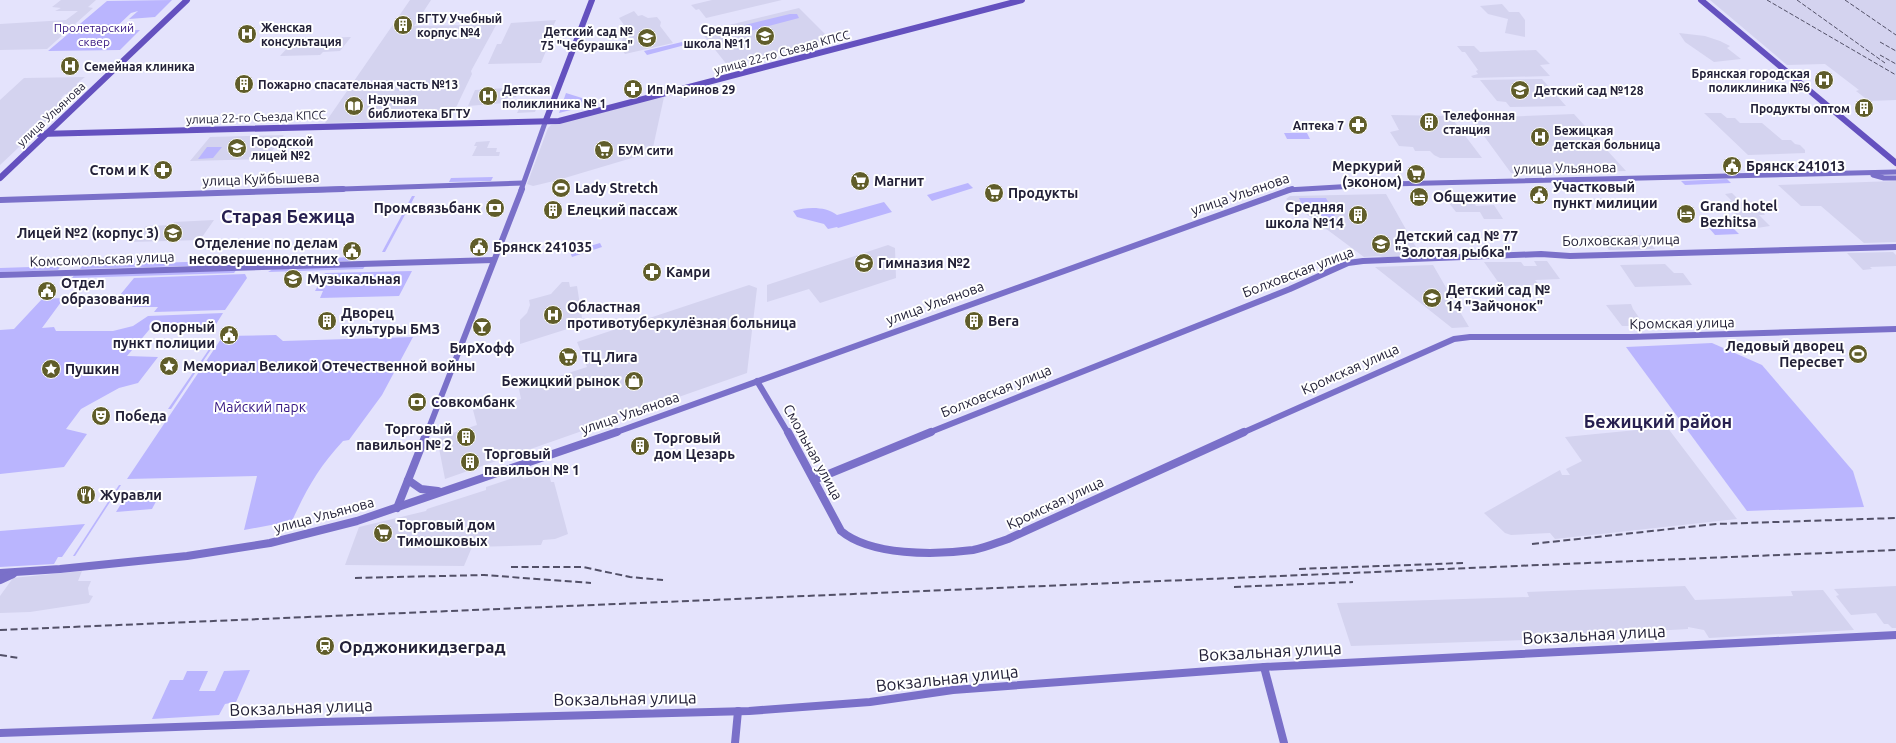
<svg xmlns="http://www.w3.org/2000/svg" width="1896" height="743" viewBox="0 0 1896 743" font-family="Ubuntu,sans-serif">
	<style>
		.built { fill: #d4d3ef }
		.green { fill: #bab5fe }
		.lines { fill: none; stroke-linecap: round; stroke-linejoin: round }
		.secondary-far2 { stroke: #7a70c9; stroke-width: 5 }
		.secondary-far1 { stroke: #7a70c9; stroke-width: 6 }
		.secondary { stroke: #7a70c9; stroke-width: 8 }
		.primary { stroke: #6451bf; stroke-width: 6 }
		.rail-far1 { stroke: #525067; stroke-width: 1; stroke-dasharray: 4.5 2; stroke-linecap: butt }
		.rail { stroke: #525067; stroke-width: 2; stroke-dasharray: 7 3.5; stroke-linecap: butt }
		.labels { text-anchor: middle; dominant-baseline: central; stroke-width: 4; stroke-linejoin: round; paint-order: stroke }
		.far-poi-label { font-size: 12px; font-weight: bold; fill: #232138; stroke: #fff; text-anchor: start }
		.far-park-label { font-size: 12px; fill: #361682; stroke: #fff }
		.far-street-label { font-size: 12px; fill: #232138; stroke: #fff }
		.poi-label { font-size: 14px; font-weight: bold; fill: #232138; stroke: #fff; text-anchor: start }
		.street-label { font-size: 14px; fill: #232138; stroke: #fff }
		.park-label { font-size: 14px; fill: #361682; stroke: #fff }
		.near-street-label { font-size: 17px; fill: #232138; stroke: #fff }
		.near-poi-label { font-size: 17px; font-weight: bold; fill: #232138; stroke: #fff; text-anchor: start }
		.district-label { font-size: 18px; font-weight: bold; fill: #272050; stroke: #fff }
	</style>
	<rect width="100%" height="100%" fill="#e4e3fc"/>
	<g class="built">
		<path d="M61,0H96L88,7L93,8L47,49L0,50V24L66,20L78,11H55L61,8L52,7Z"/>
		<path d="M410,0H431L414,26L471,25L475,18H500L471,71L472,74L450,120L325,123Z"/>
		<path d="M712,0H782L706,18L699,9L696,10L691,5Z"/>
		<path d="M1710,0H1896V100L1869,101L1856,91L1859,90L1825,64L1787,65Z"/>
		<path d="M1502,4L1509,12H1519L1525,20V37L1505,33L1508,19L1488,14L1480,6Z"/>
		<path d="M799,8L830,39L728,66L701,32Z"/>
		<path d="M634,11L638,16L642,15L648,18L657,17L661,22L660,26L673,43L625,54L619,46L625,34L630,33L619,18Z"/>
		<path d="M556,20L549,35L551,36L548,41L544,42L541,49V51H546L541,63L488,64L497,44H501L511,23Z"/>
		<path d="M1679,33L1705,36L1720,41L1730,46L1727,48L1741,59L1714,62L1685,42Z"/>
		<path d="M351,37L340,51L323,52L320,55L280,56L291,44L284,43L288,39Z"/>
		<path d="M1457,46H1474L1480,52L1536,50L1550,64L1540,65L1550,76L1473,78L1471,76L1478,74L1476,71L1478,70L1465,52H1462Z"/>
		<path d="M85,77L76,84H84L73,94H65L61,98L70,99L0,165V100L24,78Z"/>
		<path d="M1542,79L1566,106L1510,107L1506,102L1497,101L1480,80Z"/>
		<path d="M521,87L516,97L507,98L505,103L468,106L475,90Z"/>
		<path d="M664,97L652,152L558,180L533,186L527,184L548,128L551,125Z"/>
		<path d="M539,102L535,112L517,113L522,103Z"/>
		<path d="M1704,113H1721L1727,118H1735L1740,123H1762L1782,140H1791L1795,144L1800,145L1805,150V153L1748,155Z"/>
		<path d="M1574,114L1626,171L1581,172L1578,170H1571V173H1511L1473,121V118Z"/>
		<path d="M1391,115L1450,116L1482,158H1440L1434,155L1430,151H1415L1413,147L1399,146L1390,132L1399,130Z"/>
		<path d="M284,135L266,159L190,161L210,137Z"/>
		<path d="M490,141L487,148H497L496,152H500L499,156H472L477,146H474L476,142Z"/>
		<path d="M1896,181V242L1864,243L1821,206H1801L1778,185Z"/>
		<path d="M1732,193L1742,203L1757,201L1769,211L1763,212L1765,215H1759L1770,226L1750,229L1723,201H1732L1725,194Z"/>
		<path d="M1386,194L1421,256L1386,258L1379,256L1364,257L1286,199L1290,196Z"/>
		<path d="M1474,202L1476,206L1494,205L1503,219H1484L1480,212H1456L1449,203Z"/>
		<path d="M214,220L200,240L133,242L146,226L172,225L174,222Z"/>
		<path d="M1644,235L1655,249L1609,250L1598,236Z"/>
		<path d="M888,245L895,248L896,278L820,303L809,289L767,302V285Z"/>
		<path d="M1893,252L1896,255V266L1870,267L1872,269L1863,270L1847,253Z"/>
		<path d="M1534,261H1547L1560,279L1535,280L1539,285L1501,286L1484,262H1521L1524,266H1537Z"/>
		<path d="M1665,264L1674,273H1683L1692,285L1635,287L1620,265Z"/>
		<path d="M1433,265L1463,317L1469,327L1452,328L1375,267Z"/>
		<path d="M562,282H569L570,287L577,286L583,324L520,344V320L527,313L530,305L529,300L551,294Z"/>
		<path d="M749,285L757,288L747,373L445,479L437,438L477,425L473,410L496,403L502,405L521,399L519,389L587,367L577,342Z"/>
		<path d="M1631,304L1633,309L1645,326H1622L1606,305Z"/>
		<path d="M1667,427L1737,519L1555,539L1550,533L1511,535L1505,533L1484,513L1560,470L1562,475H1570L1566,469L1582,461L1565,437Z"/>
		<path d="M548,471L551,482H554L568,534L555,539L543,540L541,545L472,547L464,566L345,565L359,527L426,511L427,509L486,490V487L522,475L523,479Z"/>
		<path d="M82,571L78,581H91L88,588L89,595L93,596L89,603L30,612L0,613V596L13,578Z"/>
		<path d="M1685,586L1695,600L1793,596L1791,591L1823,590L1854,630L1709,638L1704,630L1688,627V629L1564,636L1559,639L1351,646L1337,603L1529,597L1527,592Z"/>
		<path d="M1896,586V628H1892L1888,624H1884L1876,613L1851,615L1836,596L1839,595L1834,589Z"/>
	</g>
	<g class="green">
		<path d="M172,0L155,17L129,19L138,11L131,13L112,31L140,30L120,50L48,51L107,1Z"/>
		<path d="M790,14H797L799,18L750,31H745L742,28L745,25Z"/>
		<path d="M682,42L685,45L647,55L644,51Z"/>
		<path d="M566,93L598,103L559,113Z"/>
		<path d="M1284,133H1307L1310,139H1287Z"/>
		<path d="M207,147H222L213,158L198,159Z"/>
		<path d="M493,177L491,181L449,182L451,178Z"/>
		<path d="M1727,179L1731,183L1685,185L1681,181Z"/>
		<path d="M968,183L973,188L932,201L927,195Z"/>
		<path d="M412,196H415L385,252H382Z"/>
		<path d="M1299,198H1326L1330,206L1303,207Z"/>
		<path d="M884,202L892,212L838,228L837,227L828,229L824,224L797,217L793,211C807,207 825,206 837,215Z"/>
		<path d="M1317,214H1334L1340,226L1329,227Z"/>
		<path d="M1709,228H1733L1739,234L1715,235Z"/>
		<path d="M600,243L602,247L572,257L570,252Z"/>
		<path d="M352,257L350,261L303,263L306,259Z"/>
		<path d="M221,261L219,265L80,269L83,265Z"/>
		<path d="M366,265L363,269L268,272L273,269Z"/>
		<path d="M61,266L58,270L0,272V268Z"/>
		<path d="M237,269L234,273L72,278L75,274Z"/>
		<path d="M412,271L399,296L320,298L323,291H315L325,273Z"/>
		<path d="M245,274L247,278L225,310L154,312L158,307H132L136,301L120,295L134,278Z"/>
		<path d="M64,298L42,328L54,327L56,331H113L133,326L148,316L223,313L213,329L154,324L127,356L158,357L138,383L119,388L81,409L66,429L87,434L64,467L0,474V330L14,329L42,299Z"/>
		<path d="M276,335L283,341L413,337L382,395L349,440L343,441C319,467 307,488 292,521L244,530L257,476L127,479L223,336Z"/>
		<path d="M214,342H216L171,409H168Z"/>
		<path d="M1712,343L1762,365L1853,471L1864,507L1747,511L1626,347Z"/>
		<path d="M119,485H121L75,556H73Z"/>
		<path d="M162,490L152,509L116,512L129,491Z"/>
		<path d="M85,524L62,557H58L54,564L0,567V531Z"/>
		<path d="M250,670L236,702L225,704L219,715L152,719L170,680H183L187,671H208L199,691H215L224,671Z"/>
	</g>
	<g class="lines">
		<g class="secondary-far2">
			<path d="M1873,175L1884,178H1896"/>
			<path d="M312,190L523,183"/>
			<path d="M521,190L546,120"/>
			<path d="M1287,190L1389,184L1896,172"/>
		</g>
		<g class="secondary-far1">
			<path d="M0,200L343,189"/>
			<path d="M0,275L493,260"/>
			<path d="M757,381L788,433"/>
			<path d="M427,433L522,189"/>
			<path d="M614,433L1292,189"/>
			<path d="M928,433L1290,289L1348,263L1363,261L1541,254L1570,256L1896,247"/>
			<path d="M1242,433L1454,339L1470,337H1631L1896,329"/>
		</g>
		<g class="secondary">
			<path d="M788,432L841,531C871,556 935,555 973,550C985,548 996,543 1008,539L1244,432"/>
			<path d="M408,480L421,489L438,491"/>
			<path d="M814,480L931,432"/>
			<path d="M397,508L427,432"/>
			<path d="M0,573L60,569L187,556L270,543L357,521L617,432"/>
			<path d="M0,580L13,574"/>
			<path d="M1264,667L1284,743"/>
			<path d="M0,733L321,722L749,711L870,702L953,690L1264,667L1896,635"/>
			<path d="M735,743L738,711"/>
		</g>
		<g class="primary">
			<path d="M1701,0L1896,163"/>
			<path d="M546,120L592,0"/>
			<path d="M39,134L559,121L1022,0"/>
			<path d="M0,178L187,0"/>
		</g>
		<g class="rail-far1">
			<path d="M1767,0L1896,75"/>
			<path d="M1797,0L1885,63"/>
			<path d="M1845,0L1896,35"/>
			<path d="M1880,42L1896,51"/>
			<path d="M1880,55L1896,64"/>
		</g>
		<g class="rail">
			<path d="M1532,544L1716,524L1896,518"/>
			<path d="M511,567H583L630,577L663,580"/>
			<path d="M1299,569L1463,563"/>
			<path d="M355,578L484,575L591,583"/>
			<path d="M1234,587L1353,582"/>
			<path d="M0,630L1896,550"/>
			<path d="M0,655L19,658"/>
		</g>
	</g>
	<defs>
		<symbol id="building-disc" viewBox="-11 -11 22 22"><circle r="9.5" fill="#605d2a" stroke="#fff"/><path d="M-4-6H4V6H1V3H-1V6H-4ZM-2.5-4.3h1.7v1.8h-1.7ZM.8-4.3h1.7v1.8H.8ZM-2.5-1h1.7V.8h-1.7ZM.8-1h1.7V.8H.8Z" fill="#fff"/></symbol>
		<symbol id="hospital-disc" viewBox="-11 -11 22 22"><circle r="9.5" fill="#605d2a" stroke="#fff"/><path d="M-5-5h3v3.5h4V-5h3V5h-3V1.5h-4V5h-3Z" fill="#fff"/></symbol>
		<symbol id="school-disc" viewBox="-11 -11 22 22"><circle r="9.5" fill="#605d2a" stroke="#fff"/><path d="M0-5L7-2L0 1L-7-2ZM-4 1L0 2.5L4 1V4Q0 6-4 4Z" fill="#fff"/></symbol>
		<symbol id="pharmacy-disc" viewBox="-11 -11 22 22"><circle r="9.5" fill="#605d2a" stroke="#fff"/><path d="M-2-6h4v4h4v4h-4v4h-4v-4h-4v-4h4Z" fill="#fff"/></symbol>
		<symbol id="library-disc" viewBox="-11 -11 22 22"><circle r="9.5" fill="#605d2a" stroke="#fff"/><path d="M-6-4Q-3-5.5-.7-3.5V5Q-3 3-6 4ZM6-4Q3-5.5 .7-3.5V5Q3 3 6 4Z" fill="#fff"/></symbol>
		<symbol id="supermarket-disc" viewBox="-11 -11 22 22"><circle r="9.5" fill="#605d2a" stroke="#fff"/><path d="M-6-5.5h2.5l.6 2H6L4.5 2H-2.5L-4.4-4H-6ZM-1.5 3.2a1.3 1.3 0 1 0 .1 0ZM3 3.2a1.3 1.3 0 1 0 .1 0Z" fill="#fff"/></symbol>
		<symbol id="civic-disc" viewBox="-11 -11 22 22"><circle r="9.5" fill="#605d2a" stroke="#fff"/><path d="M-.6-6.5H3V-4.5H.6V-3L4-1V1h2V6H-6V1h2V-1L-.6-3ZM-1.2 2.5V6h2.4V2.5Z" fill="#fff"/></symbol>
		<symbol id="stadium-disc" viewBox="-11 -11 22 22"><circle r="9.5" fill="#605d2a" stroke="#fff"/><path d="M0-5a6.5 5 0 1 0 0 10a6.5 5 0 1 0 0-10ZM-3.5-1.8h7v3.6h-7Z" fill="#fff"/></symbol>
		<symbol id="hotel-disc" viewBox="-11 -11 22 22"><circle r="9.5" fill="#605d2a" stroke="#fff"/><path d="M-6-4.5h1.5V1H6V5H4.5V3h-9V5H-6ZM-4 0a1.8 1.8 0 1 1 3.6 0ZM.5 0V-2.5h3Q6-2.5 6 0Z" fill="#fff"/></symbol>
		<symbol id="bank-disc" viewBox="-11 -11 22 22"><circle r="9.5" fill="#605d2a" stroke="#fff"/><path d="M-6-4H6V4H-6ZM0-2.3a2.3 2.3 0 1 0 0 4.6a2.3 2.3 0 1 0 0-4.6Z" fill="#fff"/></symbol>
		<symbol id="bar-disc" viewBox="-11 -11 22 22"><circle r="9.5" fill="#605d2a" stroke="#fff"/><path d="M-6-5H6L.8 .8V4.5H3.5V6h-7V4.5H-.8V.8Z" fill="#fff"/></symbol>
		<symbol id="sight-disc" viewBox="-11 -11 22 22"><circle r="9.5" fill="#605d2a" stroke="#fff"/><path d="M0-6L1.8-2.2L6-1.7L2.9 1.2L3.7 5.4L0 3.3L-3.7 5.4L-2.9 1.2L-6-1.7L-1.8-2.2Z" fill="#fff"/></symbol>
		<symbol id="shop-disc" viewBox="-11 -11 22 22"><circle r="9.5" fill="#605d2a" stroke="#fff"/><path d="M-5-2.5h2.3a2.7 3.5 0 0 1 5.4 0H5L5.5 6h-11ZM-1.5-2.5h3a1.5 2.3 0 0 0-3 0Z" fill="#fff"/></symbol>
		<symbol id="theatre-disc" viewBox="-11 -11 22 22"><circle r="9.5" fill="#605d2a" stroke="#fff"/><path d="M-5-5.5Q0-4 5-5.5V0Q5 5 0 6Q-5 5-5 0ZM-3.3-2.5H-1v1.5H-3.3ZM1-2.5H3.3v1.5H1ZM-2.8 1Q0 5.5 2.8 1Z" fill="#fff"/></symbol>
		<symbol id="restaurant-disc" viewBox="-11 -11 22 22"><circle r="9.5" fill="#605d2a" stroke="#fff"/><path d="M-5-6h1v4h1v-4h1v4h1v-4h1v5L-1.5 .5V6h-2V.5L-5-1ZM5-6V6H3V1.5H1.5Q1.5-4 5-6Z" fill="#fff"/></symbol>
		<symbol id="station-disc" viewBox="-11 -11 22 22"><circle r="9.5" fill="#605d2a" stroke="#fff"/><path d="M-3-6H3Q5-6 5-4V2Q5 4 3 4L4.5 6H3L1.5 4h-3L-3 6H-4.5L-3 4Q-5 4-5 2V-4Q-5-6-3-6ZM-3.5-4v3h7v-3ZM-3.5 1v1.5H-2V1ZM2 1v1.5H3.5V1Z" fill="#fff"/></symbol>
	</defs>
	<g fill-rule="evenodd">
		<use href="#building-disc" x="392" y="14" width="22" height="22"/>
		<use href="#hospital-disc" x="236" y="23" width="22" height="22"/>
		<use href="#school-disc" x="754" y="25" width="22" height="22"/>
		<use href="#school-disc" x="636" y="27" width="22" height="22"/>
		<use href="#hospital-disc" x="59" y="55" width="22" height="22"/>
		<use href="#hospital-disc" x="1813" y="69" width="22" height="22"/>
		<use href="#building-disc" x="233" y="73" width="22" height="22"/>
		<use href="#pharmacy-disc" x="622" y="78" width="22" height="22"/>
		<use href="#school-disc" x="1509" y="79" width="22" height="22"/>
		<use href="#hospital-disc" x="477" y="85" width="22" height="22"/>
		<use href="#library-disc" x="343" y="95" width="22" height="22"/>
		<use href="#building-disc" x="1853" y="97" width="22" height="22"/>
		<use href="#building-disc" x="1418" y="111" width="22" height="22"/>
		<use href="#pharmacy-disc" x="1347" y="114" width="22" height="22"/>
		<use href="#hospital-disc" x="1529" y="126" width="22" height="22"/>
		<use href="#school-disc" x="226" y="137" width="22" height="22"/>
		<use href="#supermarket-disc" x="593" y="139" width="22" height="22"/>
		<use href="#civic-disc" x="1721" y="155" width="22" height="22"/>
		<use href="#pharmacy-disc" x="152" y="159" width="22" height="22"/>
		<use href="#supermarket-disc" x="1405" y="163" width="22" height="22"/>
		<use href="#supermarket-disc" x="849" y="170" width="22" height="22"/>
		<use href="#stadium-disc" x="550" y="177" width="22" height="22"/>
		<use href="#supermarket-disc" x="983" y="182" width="22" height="22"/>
		<use href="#civic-disc" x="1528" y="184" width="22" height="22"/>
		<use href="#hotel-disc" x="1408" y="186" width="22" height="22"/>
		<use href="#bank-disc" x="484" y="197" width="22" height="22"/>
		<use href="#building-disc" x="542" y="199" width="22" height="22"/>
		<use href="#hotel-disc" x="1675" y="203" width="22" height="22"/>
		<use href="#building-disc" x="1347" y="204" width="22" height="22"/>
		<use href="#school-disc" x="162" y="222" width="22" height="22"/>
		<use href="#school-disc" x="1370" y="233" width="22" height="22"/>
		<use href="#civic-disc" x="468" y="236" width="22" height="22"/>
		<use href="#civic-disc" x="341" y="240" width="22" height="22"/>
		<use href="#school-disc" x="853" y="252" width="22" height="22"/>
		<use href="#pharmacy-disc" x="641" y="261" width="22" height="22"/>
		<use href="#school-disc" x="282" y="268" width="22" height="22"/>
		<use href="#civic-disc" x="36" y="280" width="22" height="22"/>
		<use href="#school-disc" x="1421" y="287" width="22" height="22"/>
		<use href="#hospital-disc" x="542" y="304" width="22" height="22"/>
		<use href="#building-disc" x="316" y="310" width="22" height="22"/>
		<use href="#building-disc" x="963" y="310" width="22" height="22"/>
		<use href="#bar-disc" x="471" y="316" width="22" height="22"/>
		<use href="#civic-disc" x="218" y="324" width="22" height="22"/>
		<use href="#stadium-disc" x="1847" y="343" width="22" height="22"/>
		<use href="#supermarket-disc" x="557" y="346" width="22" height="22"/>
		<use href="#sight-disc" x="158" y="355" width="22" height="22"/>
		<use href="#sight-disc" x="40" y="358" width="22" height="22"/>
		<use href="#shop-disc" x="623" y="370" width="22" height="22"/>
		<use href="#bank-disc" x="406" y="391" width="22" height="22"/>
		<use href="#theatre-disc" x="90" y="405" width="22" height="22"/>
		<use href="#building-disc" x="455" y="426" width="22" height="22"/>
		<use href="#building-disc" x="629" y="435" width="22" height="22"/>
		<use href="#building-disc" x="459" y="451" width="22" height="22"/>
		<use href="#restaurant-disc" x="75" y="484" width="22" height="22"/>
		<use href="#supermarket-disc" x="372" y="522" width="22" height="22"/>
		<use href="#station-disc" x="314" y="635" width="22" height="22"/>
	</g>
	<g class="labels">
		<g class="far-poi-label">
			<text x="417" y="18">БГТУ Учебный<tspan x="417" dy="14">корпус №4</tspan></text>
			<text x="261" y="27">Женская<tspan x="261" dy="14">консультация</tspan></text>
			<text x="751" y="29" text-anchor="end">Средняя<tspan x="751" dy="14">школа №11</tspan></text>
			<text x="633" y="31" text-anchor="end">Детский сад №<tspan x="633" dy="14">75 "Чебурашка"</tspan></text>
			<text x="84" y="66">Семейная клиника</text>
			<text x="1810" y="73" text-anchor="end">Брянская городская<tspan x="1810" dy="14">поликлиника №6</tspan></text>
			<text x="258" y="84">Пожарно спасательная часть №13</text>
			<text x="502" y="89">Детская<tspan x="502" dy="14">поликлиника № 1</tspan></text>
			<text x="647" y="89">Ип Маринов 29</text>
			<text x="1534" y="90">Детский сад №128</text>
			<text x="368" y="99">Научная<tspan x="368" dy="14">библиотека БГТУ</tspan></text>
			<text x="1850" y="108" text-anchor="end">Продукты оптом</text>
			<text x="1443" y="115">Телефонная<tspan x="1443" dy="14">станция</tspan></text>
			<text x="1344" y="125" text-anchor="end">Аптека 7</text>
			<text x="1554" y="130">Бежицкая<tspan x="1554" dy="14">детская больница</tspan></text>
			<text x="251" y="141">Городской<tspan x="251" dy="14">лицей №2</tspan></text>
			<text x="618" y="150">БУМ сити</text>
		</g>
		<g class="far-park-label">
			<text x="94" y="27">Пролетарский<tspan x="94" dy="14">сквер</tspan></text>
		</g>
		<g class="far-street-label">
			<text transform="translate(782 52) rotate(-15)">улица 22-го Съезда КПСС</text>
			<text transform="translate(51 114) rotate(-43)">улица Ульянова</text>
			<text transform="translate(256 117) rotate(-2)">улица 22-го Съезда КПСС</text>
		</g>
		<g class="poi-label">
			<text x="1402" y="166" text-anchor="end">Меркурий<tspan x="1402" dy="16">(эконом)</tspan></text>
			<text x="1746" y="166">Брянск 241013</text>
			<text x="149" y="170" text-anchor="end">Стом и К</text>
			<text x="874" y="181">Магнит</text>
			<text x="1553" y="187">Участковый<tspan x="1553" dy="16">пункт милиции</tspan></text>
			<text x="575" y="188">Lady Stretch</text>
			<text x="1008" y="193">Продукты</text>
			<text x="1433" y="197">Общежитие</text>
			<text x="1700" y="206">Grand hotel<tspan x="1700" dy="16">Bezhitsa</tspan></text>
			<text x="1344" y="207" text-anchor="end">Средняя<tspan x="1344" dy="16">школа №14</tspan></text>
			<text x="481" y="208" text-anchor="end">Промсвязьбанк</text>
			<text x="567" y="210">Елецкий пассаж</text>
			<text x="159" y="233" text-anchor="end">Лицей №2 (корпус 3)</text>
			<text x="1395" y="236">Детский сад № 77<tspan x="1395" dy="16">"Золотая рыбка"</tspan></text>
			<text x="338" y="243" text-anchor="end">Отделение по делам<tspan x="338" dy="16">несовершеннолетних</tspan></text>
			<text x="493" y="247">Брянск 241035</text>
			<text x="878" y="263">Гимназия №2</text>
			<text x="666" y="272">Камри</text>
			<text x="307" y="279">Музыкальная</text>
			<text x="61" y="283">Отдел<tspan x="61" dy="16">образования</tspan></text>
			<text x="1446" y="290">Детский сад №<tspan x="1446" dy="16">14 "Зайчонок"</tspan></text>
			<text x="567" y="307">Областная<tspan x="567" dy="16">противотуберкулёзная больница</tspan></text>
			<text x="341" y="313">Дворец<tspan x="341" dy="16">культуры БМЗ</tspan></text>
			<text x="988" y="321">Вега</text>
			<text x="215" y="327" text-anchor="end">Опорный<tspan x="215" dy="16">пункт полиции</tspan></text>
			<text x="1844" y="346" text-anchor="end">Ледовый дворец<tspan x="1844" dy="16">Пересвет</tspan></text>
			<text x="482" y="348" text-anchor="middle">БирХофф</text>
			<text x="582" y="357">ТЦ Лига</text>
			<text x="183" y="366">Мемориал Великой Отечественной войны</text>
			<text x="65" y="369">Пушкин</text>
			<text x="620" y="381" text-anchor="end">Бежицкий рынок</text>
			<text x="431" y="402">Совкомбанк</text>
			<text x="115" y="416">Победа</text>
			<text x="452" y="429" text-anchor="end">Торговый<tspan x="452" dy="16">павильон № 2</tspan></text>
			<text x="654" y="438">Торговый<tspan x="654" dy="16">дом Цезарь</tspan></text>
			<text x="484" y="454">Торговый<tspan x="484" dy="16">павильон № 1</tspan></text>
			<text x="100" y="495">Журавли</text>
			<text x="397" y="525">Торговый дом<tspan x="397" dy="16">Тимошковых</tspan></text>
		</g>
		<g class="street-label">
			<text transform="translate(1565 168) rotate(-1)">улица Ульянова</text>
			<text transform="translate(261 179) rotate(-2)">улица Куйбышева</text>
			<text transform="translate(1240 194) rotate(-19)">улица Ульянова</text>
			<text transform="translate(1621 240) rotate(-1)">Болховская улица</text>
			<text transform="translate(102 259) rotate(-2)">Комсомольская улица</text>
			<text transform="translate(1298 272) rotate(-21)">Болховская улица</text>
			<text transform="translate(935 303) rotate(-20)">улица Ульянова</text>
			<text transform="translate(1682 323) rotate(-1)">Кромская улица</text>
			<text transform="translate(1350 369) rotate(-24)">Кромская улица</text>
			<text transform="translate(996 391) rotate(-22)">Болховская улица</text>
			<text transform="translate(630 413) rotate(-19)">улица Ульянова</text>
			<text transform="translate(813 452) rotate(61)">Смольная улица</text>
			<text transform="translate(1055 503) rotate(-25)">Кромская улица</text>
			<text transform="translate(324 515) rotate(-15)">улица Ульянова</text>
		</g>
		<g class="park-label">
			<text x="260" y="407">Майский парк</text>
		</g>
		<g class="near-street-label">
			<text transform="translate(1594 634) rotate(-3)">Вокзальная улица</text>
			<text transform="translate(1270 651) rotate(-3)">Вокзальная улица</text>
			<text transform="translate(947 678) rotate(-6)">Вокзальная улица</text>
			<text transform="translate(625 698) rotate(-1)">Вокзальная улица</text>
			<text transform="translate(301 707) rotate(-2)">Вокзальная улица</text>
		</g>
		<g class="near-poi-label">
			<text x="339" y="646">Орджоникидзеград</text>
		</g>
		<g class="district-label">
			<text x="288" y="216">Cтарая Бежица</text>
			<text x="1658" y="421">Бежицкий район</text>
		</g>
	</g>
</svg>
